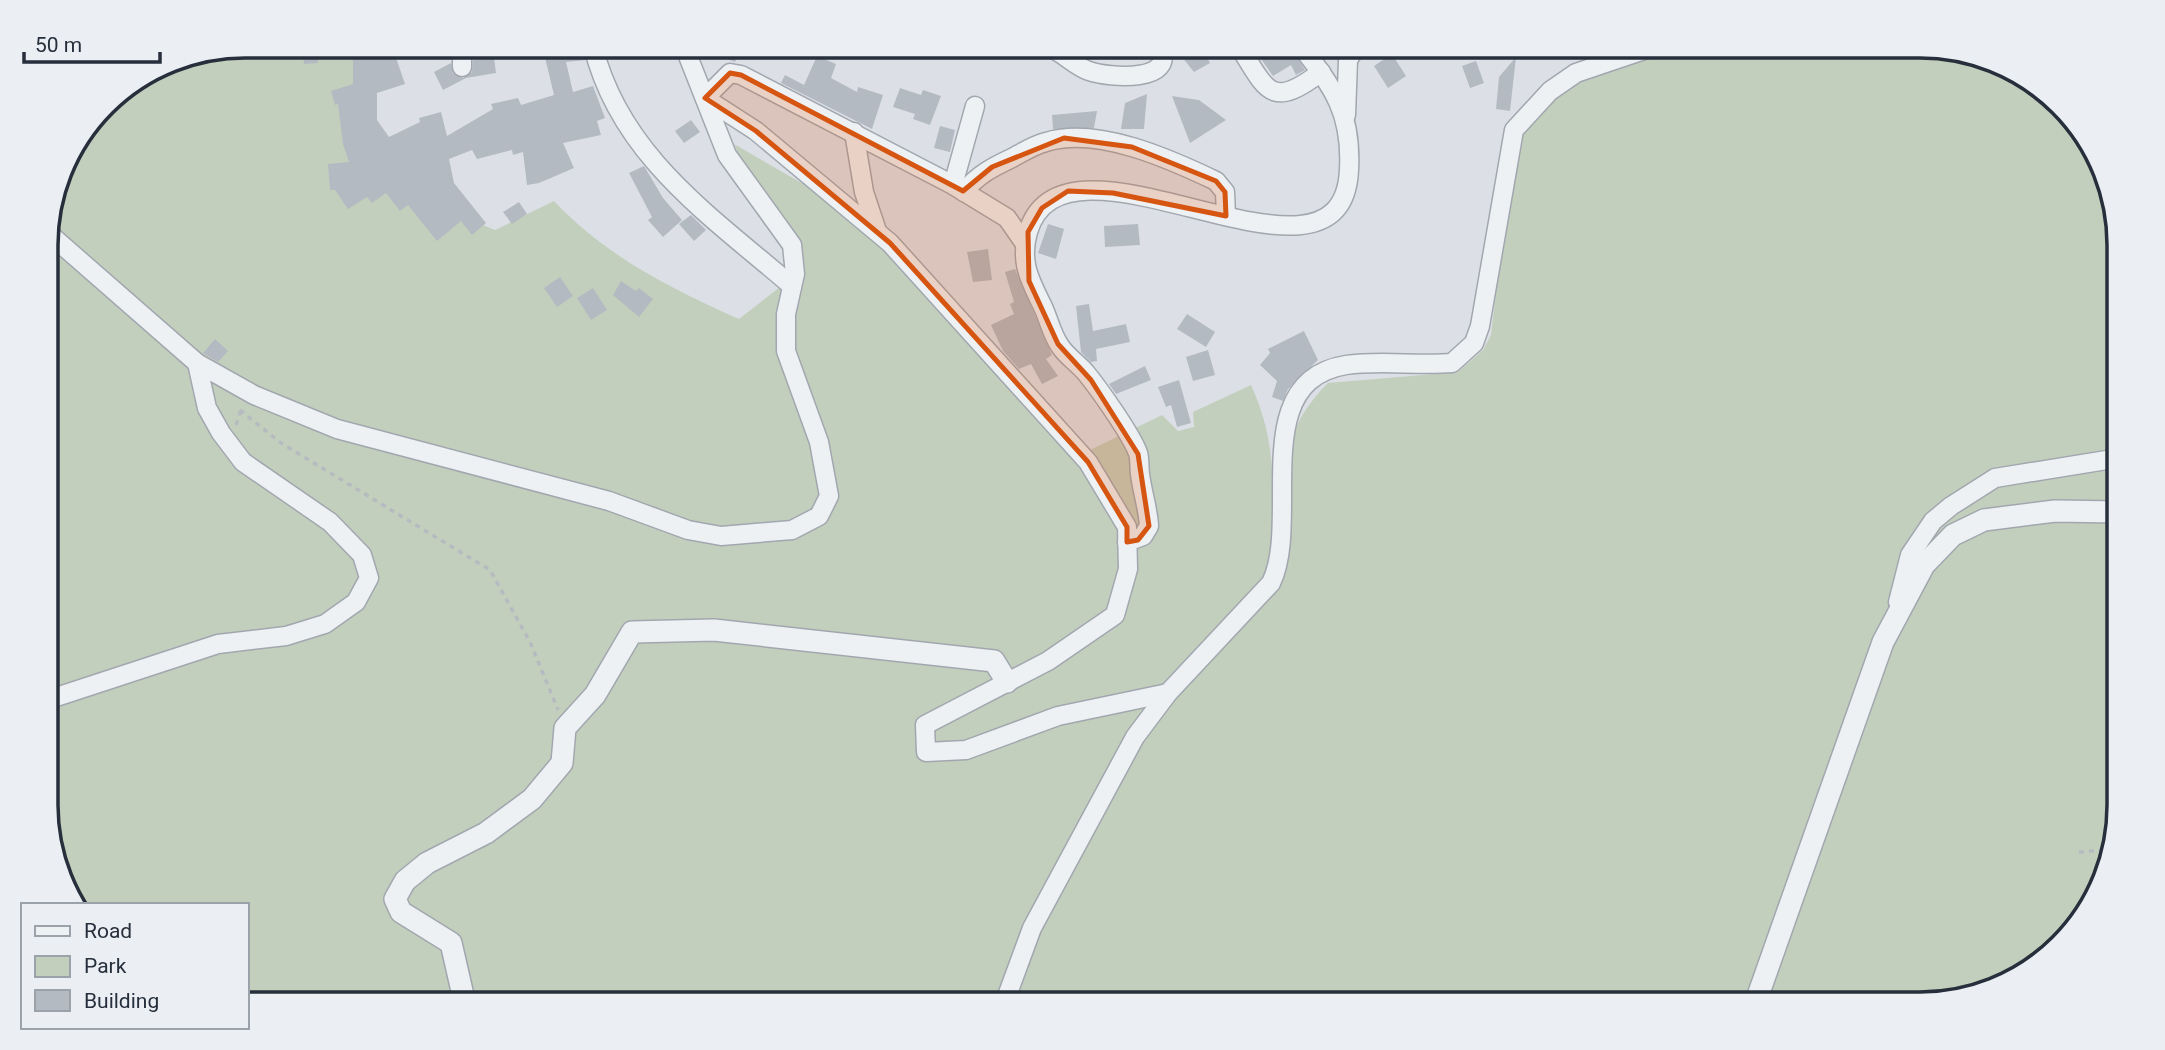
<svg xmlns="http://www.w3.org/2000/svg" width="2165" height="1050" viewBox="0 0 2165 1050" font-family="Roboto,sans-serif">
	<style>
		.green { fill: #c3cfbd }
		.building { fill: #b3bac2 }
		.lines { fill: none; stroke-linecap: round; stroke-linejoin: round }
		.minor-casing { stroke: #a2a7af; stroke-width: 21 }
		.tertiary-casing { stroke: #a2a7af; stroke-width: 24 }
		.path { stroke: #b6bbc0; stroke-width: 3.5; stroke-dasharray: 5 5; stroke-linecap: butt }
		.minor { stroke: #eef1f4; stroke-width: 18 }
		.tertiary { stroke: #eef1f4; stroke-width: 21 }
		.marked { fill: #d55511; fill-opacity: 0.2; stroke: #d55511; stroke-width: 5; stroke-linejoin: round }
		.rim { fill: none; stroke: #262f3b; stroke-width: 3.5 }
	</style>
	<rect width="100%" height="100%" fill="#dce0e6"/>
	<path class="green" d="M245,46H361L371,109L390,186L495,230L554,201C607,257 670,288 739,319L794,276L734,144L826,197L921,277L1088,451L1162,415L1178,431L1194,427L1193,412L1251,385C1271,429 1272,459 1274,506C1286,456 1289,421 1328,383L1458,372L1483,350L1491,335C1497,284 1503,232 1513,181C1515,168 1516,151 1521,139C1549,78 1629,54 1690,52L1686,46H1920L2008,66L2086,134L2118,219L2119,806L2099,893L2031,971L1933,1004H247V905H78L47,832L46,231L66,156L113,95L169,61Z"/>
	<g class="building">
		<path d="M302,46H316L318,63L304,64Z"/>
		<path d="M353,46H392L405,84L377,93V120L389,137L420,122L419,118L441,112L447,136L493,109L491,104L518,98L521,105L554,95L543,49L582,46L586,60L566,62L573,92L593,86L605,118L597,121L601,135L563,143L574,168L539,183L527,185L523,152L513,155L512,150L477,159L472,150L449,159L454,183L486,223L472,235L461,221L437,241L408,205L400,211L386,193L372,203L367,197L348,209L335,190H330L328,164L349,162L343,144L338,104L335,105L331,91L353,84Z"/>
		<path d="M714,46H742L735,62L727,59Z"/>
		<path d="M1173,46H1201L1210,63L1194,72Z"/>
		<path d="M1252,46H1290L1305,70L1296,75L1291,65L1273,76Z"/>
		<path d="M1392,54L1406,76L1388,88L1374,66Z"/>
		<path d="M817,56L836,64L831,78L857,92L858,87L883,95L872,129L781,83L785,75L804,85Z"/>
		<path d="M494,57L496,73L466,78L443,90L434,72L451,63L453,73L463,78L472,72L473,60Z"/>
		<path d="M1516,57L1510,111L1496,109L1499,77Z"/>
		<path d="M1476,61L1484,83L1470,88L1462,66Z"/>
		<path d="M900,88L921,95L923,90L941,96L930,125L913,119L915,114L893,107Z"/>
		<path d="M1147,94L1144,129H1121L1125,103Z"/>
		<path d="M1172,96L1199,100L1226,120L1190,143Z"/>
		<path d="M1097,111L1094,128L1053,129L1052,115Z"/>
		<path d="M691,120L700,132L684,143L675,131Z"/>
		<path d="M940,126L955,130L950,152L934,148Z"/>
		<path d="M644,166L663,198L682,220L663,237L648,220L652,217L629,173Z"/>
		<path d="M519,202L527,214L512,224L503,212Z"/>
		<path d="M691,215L706,230L694,241L679,224Z"/>
		<path d="M1048,224L1064,229L1056,259L1038,253Z"/>
		<path d="M1138,224L1140,245L1105,247L1104,226Z"/>
		<path d="M988,249L992,280L973,282L967,252Z"/>
		<path d="M1015,269L1052,355L1046,359L1058,376L1042,384L1031,364L1019,369L1003,351L991,325L1014,314L1010,304L1014,302L1005,272Z"/>
		<path d="M560,277L573,296L557,307L544,288Z"/>
		<path d="M621,281L636,291L639,288L653,299L639,317L613,295Z"/>
		<path d="M593,288L607,310L591,320L577,298Z"/>
		<path d="M1089,304L1093,331L1126,324L1130,342L1096,349L1097,361L1091,362L1081,352L1076,306Z"/>
		<path d="M1187,314L1215,332L1206,347L1177,329Z"/>
		<path d="M1304,331L1318,360L1288,389L1283,401L1272,397L1277,381L1260,365L1270,353L1268,349Z"/>
		<path d="M215,339L228,351L218,362L203,353Z"/>
		<path d="M1208,350L1215,375L1193,381L1186,357Z"/>
		<path d="M1145,366L1151,380L1116,394L1109,384Z"/>
		<path d="M1179,380L1191,423L1177,427L1171,405L1166,407L1158,387Z"/>
	</g>
	<g class="lines">
		<defs>
			<g id="minor">
				<path d="M462,46V67"/>
				<path d="M593,46C620,156 711,216 792,286"/>
				<path d="M1046,46C1062,51 1074,66 1089,71C1109,78 1179,83 1159,46"/>
				<path d="M1239,46C1267,91 1271,110 1321,72"/>
				<path d="M1346,115L1348,60L1357,46"/>
				<path d="M854,132L864,192L877,231"/>
				<path d="M953,185L975,106"/>
				<path d="M964,192C977,175 993,167 1012,158C1023,152 1034,145 1046,142C1097,126 1170,159 1216,181L1225,192L1226,216"/>
				<path d="M46,231L197,363L254,395L337,429L609,501L688,530L721,536L792,530L819,516L829,496L819,442L786,351V314L795,274L792,245L727,155L684,46"/>
				<path d="M1025,244L1007,218L953,185L741,75L730,73L705,98L756,131L890,243L1088,462L1127,527L1128,569L1115,615L1048,661L925,725L926,752L966,750L1058,716L1168,693"/>
				<path d="M1127,542L1143,536L1149,526C1148,508 1142,491 1140,474C1139,467 1140,459 1138,453C1131,434 1099,389 1086,373C1078,363 1067,357 1060,346C1052,335 1049,320 1043,307C1031,282 1019,263 1028,232C1065,107 1342,319 1349,170C1352,113 1334,89 1301,46"/>
				<path d="M1898,602L1910,555L1933,521L1951,506L1995,478L2119,458"/>
				<path d="M47,700L218,644L286,636L325,624L356,602L369,578L362,555L330,522L243,462L221,433L207,408L197,363"/>
				<path d="M1004,1004L1032,928L1135,737L1168,693L1271,583C1302,520 1246,381 1346,365C1380,360 1418,366 1452,363L1474,343L1480,326L1514,130L1550,91L1576,73L1650,48L1667,46"/>
			</g>
			<g id="tertiary">
				<path d="M465,1004L451,943L401,912L395,899L405,881L427,863L486,833L532,799L562,763L565,728L595,695L632,632L714,630L994,661L1007,682"/>
				<path d="M1755,1004L1883,642L1924,565L1953,535L1984,520L2055,511L2119,512"/>
			</g>
		</defs>
		<use href="#minor" class="minor-casing"/>
		<use href="#tertiary" class="tertiary-casing"/>
		<g class="path">
			<path d="M240,410L281,443L490,570L530,642L558,710"/>
			<path d="M236,425L241,410"/>
			<path d="M2079,852L2109,850"/>
		</g>
		<use href="#minor" class="minor"/>
		<use href="#tertiary" class="tertiary"/>
	</g>
	<path class="marked" d="M730,73L741,75L963,191L992,167L1064,138L1132,147L1216,181L1225,192L1226,216L1113,193L1068,191L1042,208L1028,232L1029,281L1058,344L1091,380L1138,454L1149,526L1138,540L1127,542V527L1088,462L890,243L756,131L705,98Z"/>
	<path d="M0 0H2165V1050H0ZM245 58H1920A187 187 0 0 1 2107 245V805A187 187 0 0 1 1920 992H245A187 187 0 0 1 58 805V245A187 187 0 0 1 245 58Z" fill="#ebeff4" fill-rule="evenodd"/>
	<path class="rim" d="M245 58H1920A187 187 0 0 1 2107 245V805A187 187 0 0 1 1920 992H245A187 187 0 0 1 58 805V245A187 187 0 0 1 245 58Z"/>
	<rect x="21" y="903" width="228" height="126" fill="#ebeff4" stroke="#9ca2aa" stroke-width="2"/>
	<rect x="35" y="926" width="35" height="10" fill="#eef1f4" stroke="#9ca2aa" stroke-width="2"/>
	<text x="84" y="938" font-size="21" fill="#262f3b">Road</text>
	<rect x="35" y="956" width="35" height="21" fill="#c3cfbd" stroke="#9ca2aa" stroke-width="2"/>
	<text x="84" y="973" font-size="21" fill="#262f3b">Park</text>
	<rect x="35" y="990" width="35" height="21" fill="#b3bac2" stroke="#9ca2aa" stroke-width="2"/>
	<text x="84" y="1008" font-size="21" fill="#262f3b">Building</text>
	<path d="M24 52v10h136v-10" fill="none" stroke="#262f3b" stroke-width="3.5"/>
	<text x="35" y="52" font-size="21" fill="#262f3b" stroke="#ebeff4" stroke-width="5" paint-order="stroke">50 m</text>
</svg>
